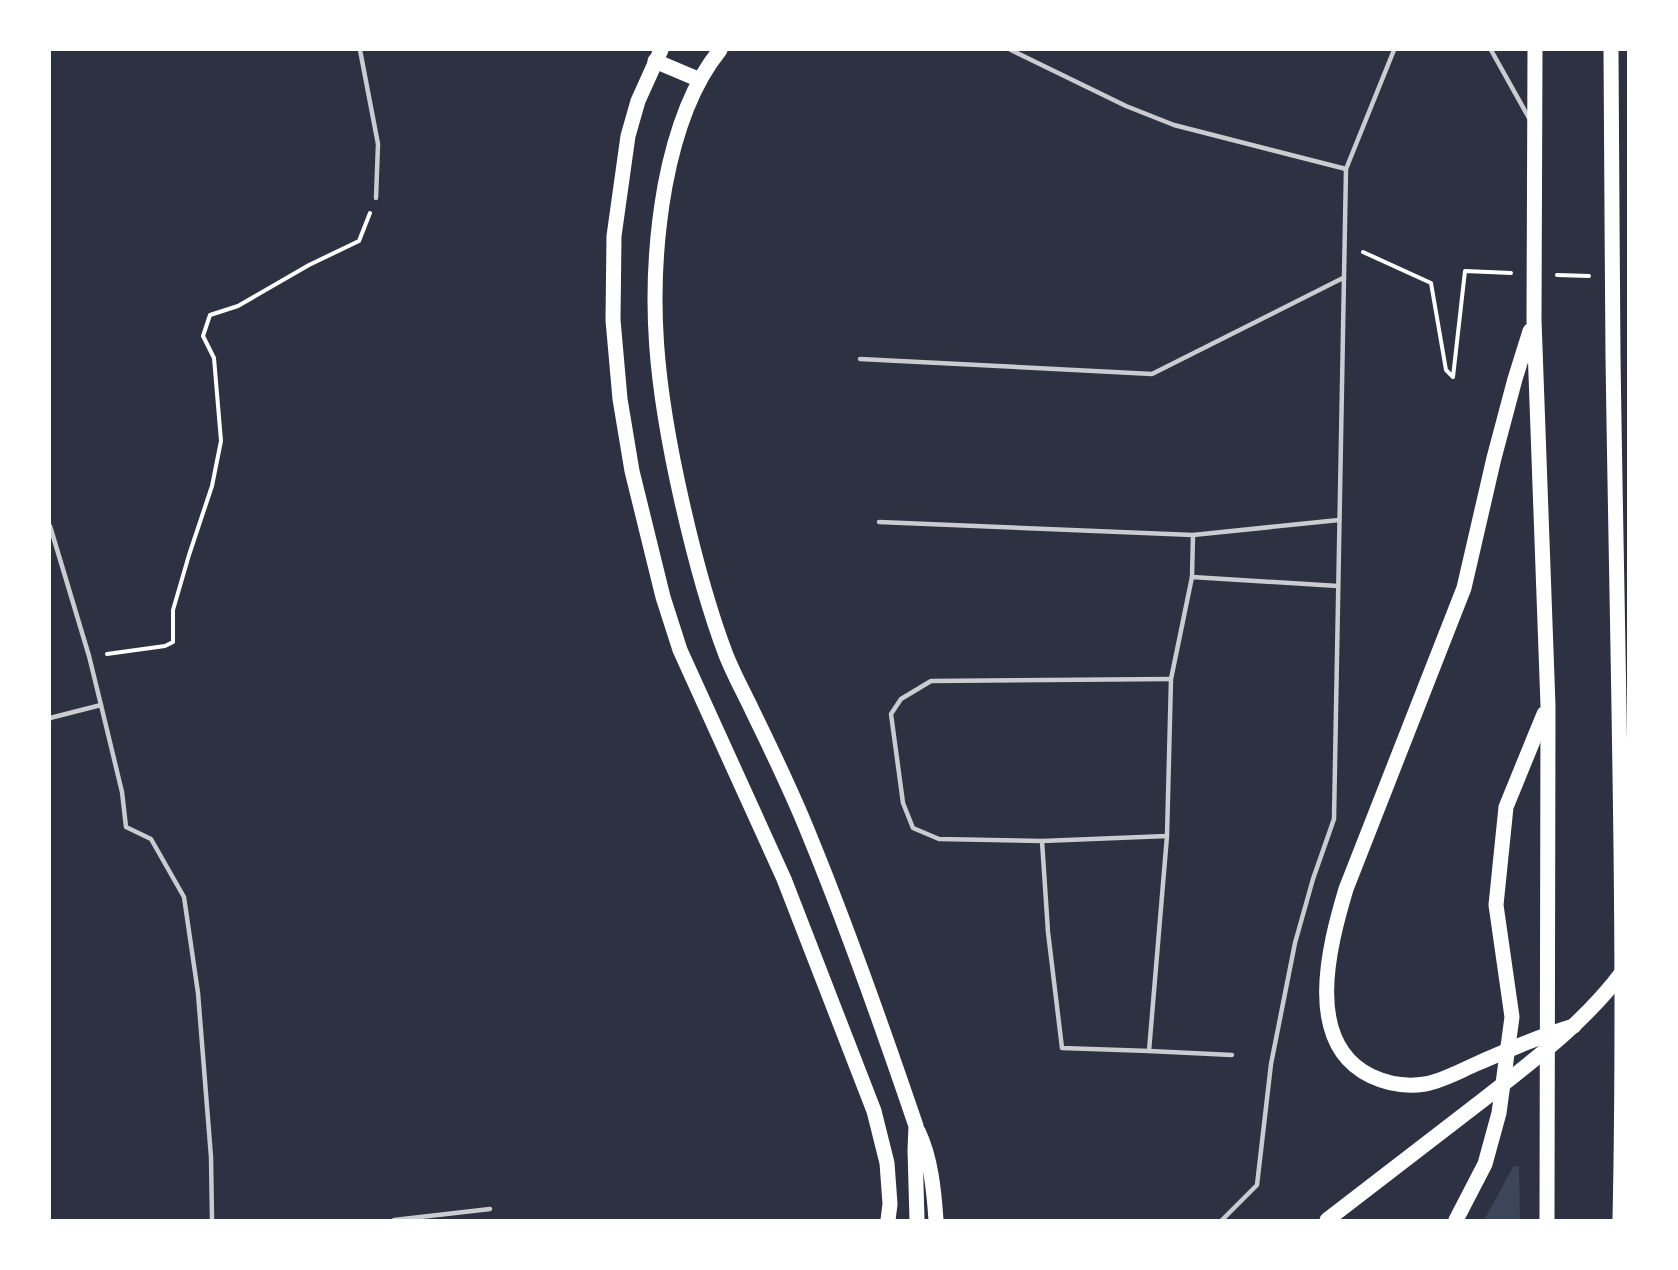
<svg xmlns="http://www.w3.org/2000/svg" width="1678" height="1270" viewBox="0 0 1678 1270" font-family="'Fira Sans',sans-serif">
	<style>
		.green { fill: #3c4559 }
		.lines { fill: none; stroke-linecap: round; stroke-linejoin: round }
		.path { stroke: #fff; stroke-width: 4 }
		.service { stroke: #caccd0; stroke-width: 4.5 }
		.primary { stroke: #fff; stroke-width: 15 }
	</style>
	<rect width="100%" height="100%" fill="#2d3142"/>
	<path class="green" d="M1519,1166L1520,1220H1484L1513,1167Z"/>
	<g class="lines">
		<g class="path">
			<path d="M1363,252L1431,283L1446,370L1453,377L1465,271L1511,273"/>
			<path d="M1557,275L1589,276"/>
			<path d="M107,654L165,646L173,642V610L189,555L212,486L221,441L214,358L203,336L210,315L238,306L309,265L359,241L370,213"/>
		</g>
		<g class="service">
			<path d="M360,50L378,144L376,198"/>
			<path d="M1011,50L1126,106L1174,125L1346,169"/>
			<path d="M1491,50L1529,118"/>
			<path d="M860,359L1152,374L1343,278"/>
			<path d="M879,522L1193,535L1339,520"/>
			<path d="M50,526L89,656L101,705"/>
			<path d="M1192,577L1193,535"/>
			<path d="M50,718L101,705L122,792L126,827L151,839L184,897L198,993L211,1157L212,1220"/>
			<path d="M1167,836L1042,841L939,839L913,828L903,803L891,714L901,699L931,681L1171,679"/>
			<path d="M1042,841L1048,932L1062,1048L1149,1051L1167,836L1171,679L1192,577L1338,586"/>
			<path d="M1149,1051L1232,1055"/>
			<path d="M394,1220L490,1209"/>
			<path d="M1222,1220L1257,1185L1271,1064L1295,943L1313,879L1334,819L1346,169L1394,50"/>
		</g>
		<g class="primary">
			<path d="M661,50L638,101L628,136L614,236L613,320L620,399L632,471L663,597L680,650L784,879L874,1111L887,1163L890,1204L888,1220"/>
			<path d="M720,50C689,88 674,138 665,186C645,298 657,392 682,502C694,555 707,605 726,655C734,675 744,693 753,712C773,753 793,794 810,837C849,932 883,1029 916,1126L915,1150L917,1220"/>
			<path d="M1535,50L1534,320L1548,706L1547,1220"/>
			<path d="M1611,50C1612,151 1612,254 1613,356C1617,644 1626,932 1620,1220"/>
			<path d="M655,61L700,80"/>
			<path d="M1530,331L1515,379L1494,458L1464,588L1346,889C1329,946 1303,1043 1371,1076C1388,1084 1406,1087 1425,1084C1442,1081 1460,1071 1476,1064C1508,1050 1540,1036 1574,1026"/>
			<path d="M918,1131C931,1158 934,1191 936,1220"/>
			<path d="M1327,1220C1378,1181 1428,1142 1479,1103C1530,1063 1584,1024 1623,971"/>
			<path d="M1456,1220L1485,1164L1499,1113L1512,1017L1496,905L1506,807L1544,714"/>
		</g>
	</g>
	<rect width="1678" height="1270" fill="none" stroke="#ffffff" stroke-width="102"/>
</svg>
